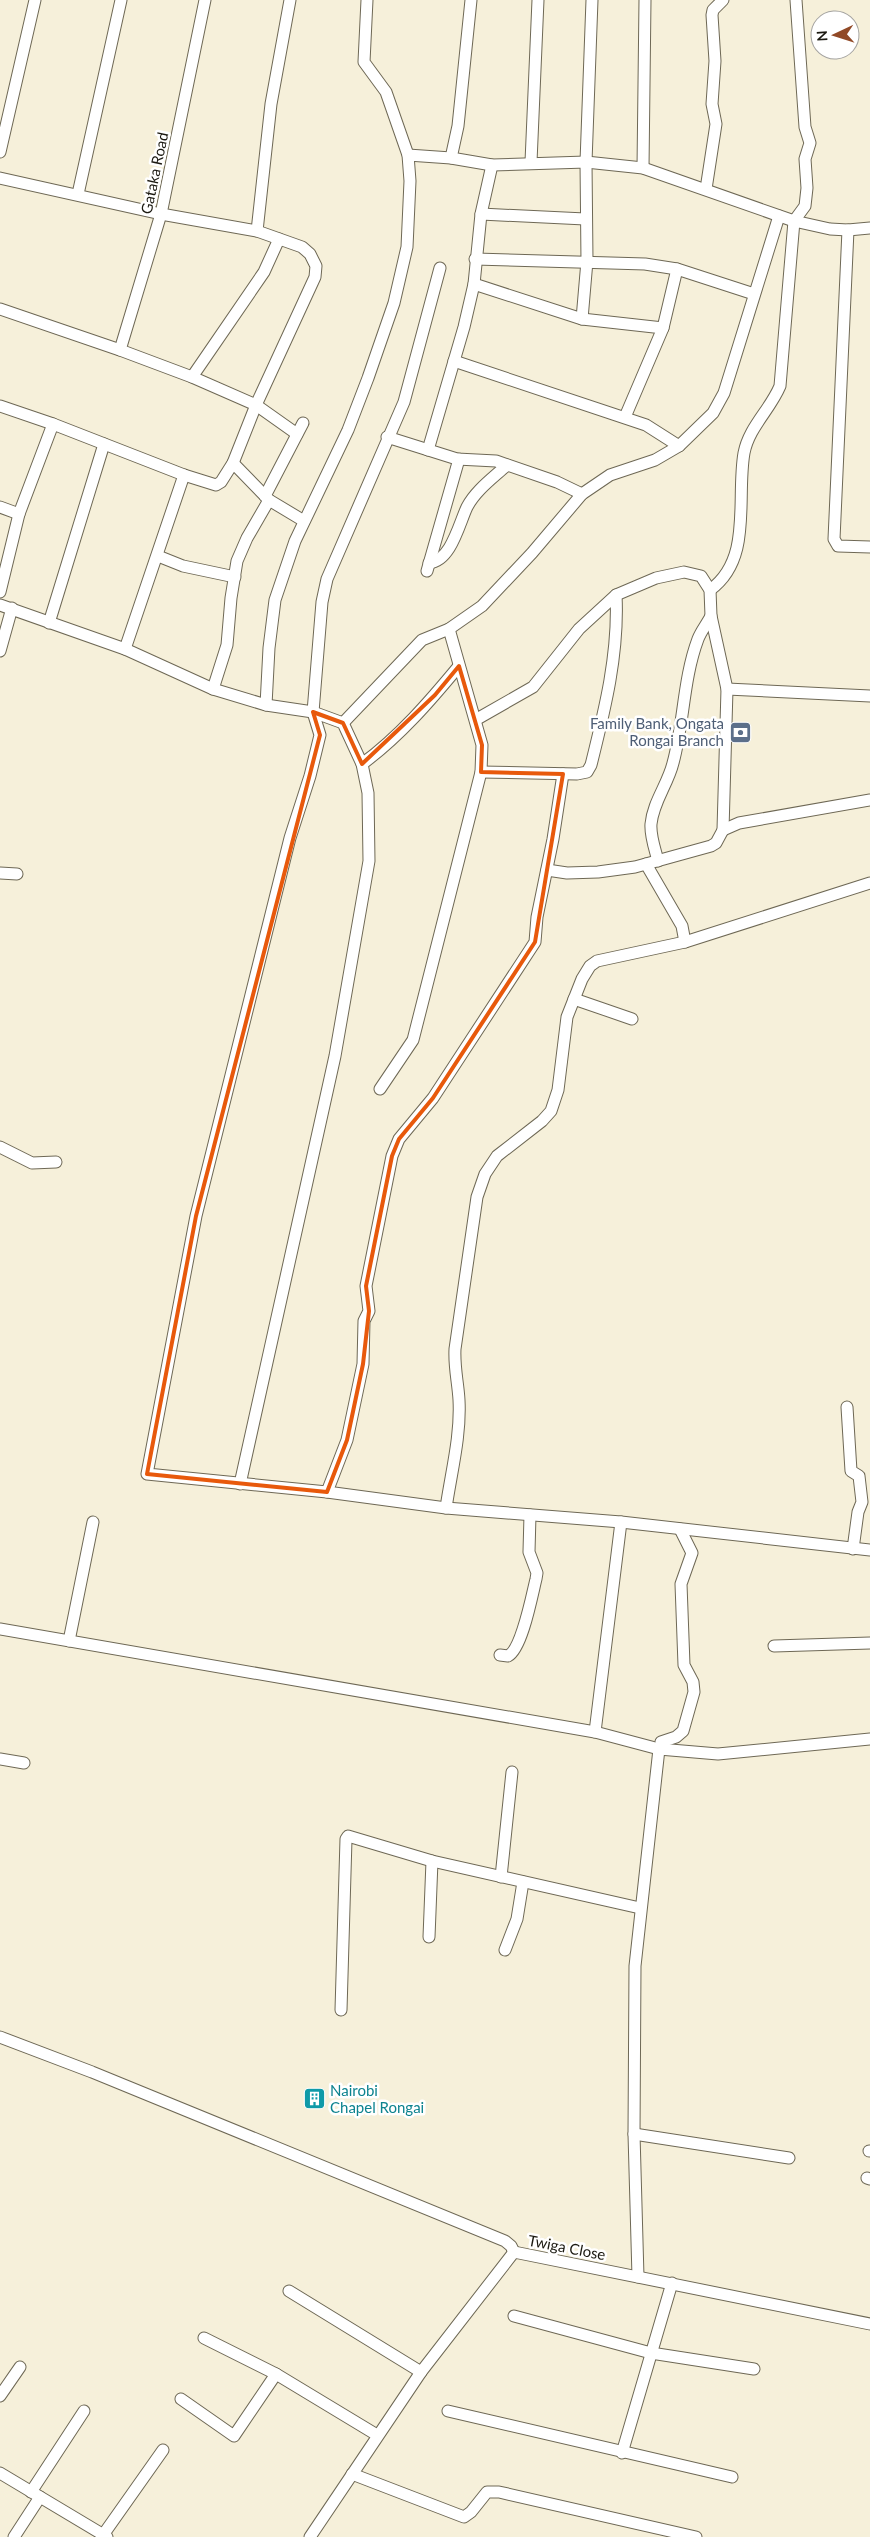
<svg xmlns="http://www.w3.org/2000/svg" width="870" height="2537" viewBox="0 0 870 2537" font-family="Lato,sans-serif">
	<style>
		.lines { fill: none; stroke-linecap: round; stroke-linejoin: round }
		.minor-casing { stroke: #6e6855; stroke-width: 13 }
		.minor { stroke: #fff; stroke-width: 11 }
		.marked { fill: none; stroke: #e8590c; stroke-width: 4; stroke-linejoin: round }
		.labels { text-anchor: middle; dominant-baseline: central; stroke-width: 5; stroke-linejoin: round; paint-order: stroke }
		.street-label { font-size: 15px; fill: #1b1911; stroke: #fff }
		.service-label { font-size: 15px; fill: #4e5e75; stroke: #fff; text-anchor: end }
		.culture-label { font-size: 15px; fill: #0d838f; stroke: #fff; text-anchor: start }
	</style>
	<rect width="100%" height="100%" fill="#f6f0da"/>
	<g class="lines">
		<defs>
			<g id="minor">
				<path d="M0,152L35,0"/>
				<path d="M408,155L451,158L492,165L586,162L643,168L794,221L830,229L848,230L870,228"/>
				<path d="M451,158L458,126L471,0"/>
				<path d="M531,162L538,0"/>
				<path d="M643,168L645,0"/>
				<path d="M0,178L161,214L257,231L302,247L310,254L316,266L315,277L256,405L233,463L221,482L216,485L184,475L53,424L0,406"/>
				<path d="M706,189L716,124L712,104L715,61L712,15L713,10L723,0"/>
				<path d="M78,194L121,0"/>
				<path d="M481,214L585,219"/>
				<path d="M848,230L834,539L838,546L870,547"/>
				<path d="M257,231L271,104L290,0"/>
				<path d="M475,259L645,264L677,269L754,294"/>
				<path d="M440,268L404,402L327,579L322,602L313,712L320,735L310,776L290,838L196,1216L147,1474L327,1492L446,1508L621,1522L870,1550"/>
				<path d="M474,284L582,319L663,328"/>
				<path d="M0,309L120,350L192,377L256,405L297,434"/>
				<path d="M582,319L587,261L586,162L592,0"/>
				<path d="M120,350L161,214L205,0"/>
				<path d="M454,361L646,425L679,446"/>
				<path d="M192,377L264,272L279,239"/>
				<path d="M625,417L663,328L677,269"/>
				<path d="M387,437L457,459L496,461L557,482L582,494"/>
				<path d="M428,450L464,327L474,284L481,214L492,165"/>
				<path d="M233,463L269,500L304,521"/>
				<path d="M265,496L303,423"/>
				<path d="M0,507L19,514"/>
				<path d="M158,556L183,566L235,577"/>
				<path d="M429,563C451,561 459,524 467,507C476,490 493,478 507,465"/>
				<path d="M427,571L459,459"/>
				<path d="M710,590C753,559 736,499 744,453C749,427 770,410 780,386L794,221L805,206L807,188L805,159L810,143L805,127L796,0"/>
				<path d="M0,592L19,514L53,424"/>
				<path d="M0,605L125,649L213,689L266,705L313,712L343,723L362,764L368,793L369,861L335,1056L240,1484"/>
				<path d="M49,623L104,444"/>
				<path d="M125,649L184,475"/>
				<path d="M0,651L12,608"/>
				<path d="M213,689L227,645L231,598L237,561L247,538L269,500"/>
				<path d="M727,689L870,696"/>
				<path d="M266,705L269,648L275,600L295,541L348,430L368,378L394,303L407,247L410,181L408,155L386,92L364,62L367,0"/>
				<path d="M477,719L533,687L579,629L616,595L656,578L684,572L701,576L710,590L711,616L727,689L723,830L716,843L711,846L635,867L598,872L567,873L547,870"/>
				<path d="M343,723L422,640L449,629L482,606L532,553L582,494L610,475L655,460L679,446L713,413L724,393L779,216"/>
				<path d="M362,764C399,737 430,701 459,666"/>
				<path d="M481,772L577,774L587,772L591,765C605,709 619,653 616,595"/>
				<path d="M723,830L739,823L870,800"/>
				<path d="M658,861C655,849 650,836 651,824C653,802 668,784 673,763C684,723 683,679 698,639C701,631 707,624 711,616"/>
				<path d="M646,864L682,926L685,942"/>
				<path d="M0,873L17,874"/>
				<path d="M574,999L632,1019"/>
				<path d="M380,1089L413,1040L481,772L482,745L449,629"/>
				<path d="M0,1147L32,1163L56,1162"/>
				<path d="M847,1407L851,1471L859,1476L862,1502L858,1512L853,1549"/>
				<path d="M327,1492L347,1440L363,1364L364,1321L369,1311L366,1286L392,1156L399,1139L433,1098L535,942L537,917L553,839L563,774"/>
				<path d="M446,1508C451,1473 461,1436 459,1400C458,1382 454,1368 455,1349L477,1197L485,1174L497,1156L542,1121L551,1111L558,1090L567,1017L582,979L590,966L597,961L685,942L870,883"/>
				<path d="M0,1629L595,1732L659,1749L718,1754L870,1739"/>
				<path d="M69,1641L93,1522"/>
				<path d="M774,1646L870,1643"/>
				<path d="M500,1655L508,1656C522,1649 532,1595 536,1579L537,1573L529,1552L530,1515"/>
				<path d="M595,1732L621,1522"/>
				<path d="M661,1742L676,1737L683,1731L694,1692L693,1682L684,1665L681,1584L692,1553L680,1529"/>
				<path d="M0,1759L24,1763"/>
				<path d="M501,1877L512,1772"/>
				<path d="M429,1937L432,1861"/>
				<path d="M505,1950L517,1919L523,1882"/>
				<path d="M341,2010L346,1839L348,1836L432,1861L640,1908"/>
				<path d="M0,2037L92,2072L505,2241L511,2246L514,2252"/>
				<path d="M634,2134L789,2158"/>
				<path d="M869,2151H870"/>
				<path d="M867,2178L870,2179"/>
				<path d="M638,2277L634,2134L635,1966L659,1749"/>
				<path d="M289,2291L421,2372"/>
				<path d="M514,2316L651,2353L754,2369"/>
				<path d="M204,2338L276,2374"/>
				<path d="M0,2396L20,2367"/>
				<path d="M181,2399L234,2436L276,2374L377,2435"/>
				<path d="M448,2411L732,2477"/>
				<path d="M622,2453L672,2283"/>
				<path d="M0,2473L107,2537"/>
				<path d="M352,2474L464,2517L471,2512L487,2492H499L696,2537"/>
				<path d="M31,2492L84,2411"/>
				<path d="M103,2535L163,2450"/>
				<path d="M14,2537L40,2497"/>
				<path d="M310,2537L421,2372L514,2252L870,2324"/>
			</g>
		</defs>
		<use href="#minor" class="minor-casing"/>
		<use href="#minor" class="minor"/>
	</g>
	<path class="marked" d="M459,666L482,745L481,772L563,774L535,942L433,1098L399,1139L392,1156L366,1286L369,1311L363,1364L347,1440L327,1492L147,1474L196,1216L320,735L313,712L343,723L362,764L435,695Z"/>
	<defs>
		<symbol id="bank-square" viewBox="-11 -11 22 22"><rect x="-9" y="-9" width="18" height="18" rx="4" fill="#5c6f8a" stroke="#fff"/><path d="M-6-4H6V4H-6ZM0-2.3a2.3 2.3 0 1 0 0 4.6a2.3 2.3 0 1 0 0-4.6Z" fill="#fff"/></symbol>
		<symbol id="building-square" viewBox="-11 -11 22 22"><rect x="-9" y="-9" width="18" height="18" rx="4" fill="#0f9aa8" stroke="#fff"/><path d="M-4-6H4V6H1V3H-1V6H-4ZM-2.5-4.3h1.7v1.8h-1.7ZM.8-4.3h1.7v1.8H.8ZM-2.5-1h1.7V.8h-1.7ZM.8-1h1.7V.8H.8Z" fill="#fff"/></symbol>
	</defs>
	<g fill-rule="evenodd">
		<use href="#bank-square" x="728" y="720" width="25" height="25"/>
		<use href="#building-square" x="302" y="2086" width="25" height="25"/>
	</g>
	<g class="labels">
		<g class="street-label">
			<text transform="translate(154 173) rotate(-78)">Gataka Road</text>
			<text transform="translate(567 2247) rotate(11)">Twiga Close</text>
		</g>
		<g class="service-label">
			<text x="724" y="723">Family Bank, Ongata<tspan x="724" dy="17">Rongai Branch</tspan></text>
		</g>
		<g class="culture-label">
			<text x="330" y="2090">Nairobi<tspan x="330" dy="17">Chapel Rongai</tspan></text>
		</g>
	</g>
	<g transform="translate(835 35) rotate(266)"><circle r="24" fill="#ffffff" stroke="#a4a3a0"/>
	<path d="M0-4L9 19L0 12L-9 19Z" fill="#914926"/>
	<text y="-8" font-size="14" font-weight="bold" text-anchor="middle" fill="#1b1911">N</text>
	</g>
</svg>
